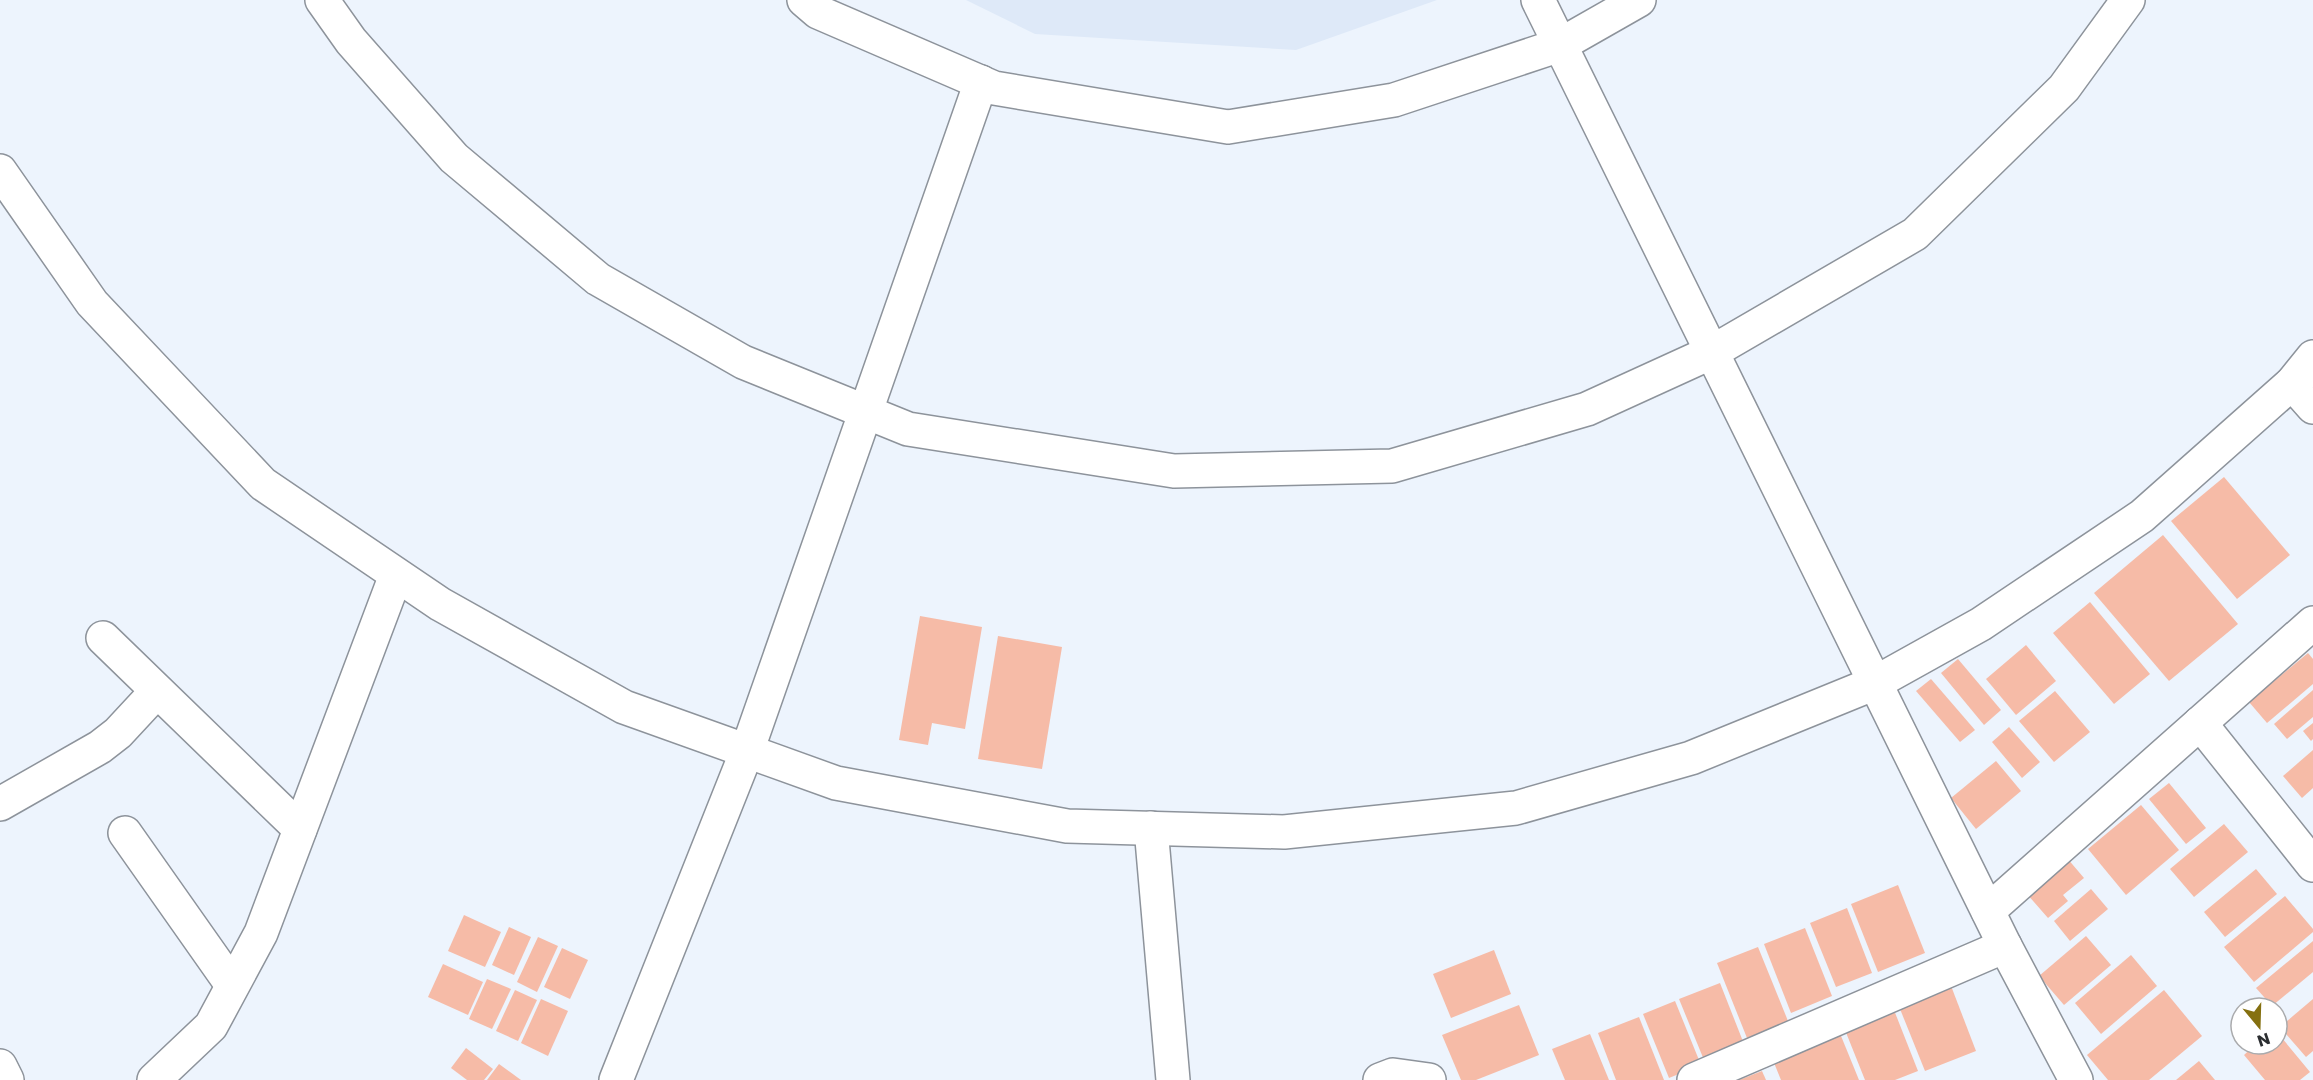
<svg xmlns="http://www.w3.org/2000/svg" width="2313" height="1080" viewBox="0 0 2313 1080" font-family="Poppins,sans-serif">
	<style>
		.built { fill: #dee9f8 }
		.building { fill: #f6bba7 }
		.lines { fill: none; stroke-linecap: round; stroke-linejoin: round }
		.minor-casing { stroke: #8d939b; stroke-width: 36 }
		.minor { stroke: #fff; stroke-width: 33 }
	</style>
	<rect width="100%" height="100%" fill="#edf4fd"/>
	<path class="built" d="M966,0H1437L1296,50L1035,34Z"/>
	<g class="building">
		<path d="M2224,477L2290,555L2237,599L2171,521Z"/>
		<path d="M2163,535L2238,624L2169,681L2094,593Z"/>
		<path d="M2090,602L2150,674L2114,704L2053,633Z"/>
		<path d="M920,616L982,627L965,729L932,723L928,745L899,740Z"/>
		<path d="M998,636L1062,647L1042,769L978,759Z"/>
		<path d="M2026,645L2056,681L2016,715L1986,679Z"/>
		<path d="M2308,653L2313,659V684L2267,723L2249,702Z"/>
		<path d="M1958,659L2001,710L1984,725L1941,673Z"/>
		<path d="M1931,679L1975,730L1960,742L1916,691Z"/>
		<path d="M2313,690V717L2287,739L2274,724Z"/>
		<path d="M2055,691L2090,732L2054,762L2019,721Z"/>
		<path d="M2313,723V739L2311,741L2303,731Z"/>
		<path d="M2009,727L2040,762L2022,778L1992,742Z"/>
		<path d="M2313,750V788L2302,798L2283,776Z"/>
		<path d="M1996,761L2021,791L1976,829L1951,798Z"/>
		<path d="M2169,783L2206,828L2186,844L2149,799Z"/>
		<path d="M2141,805L2179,850L2126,895L2088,849Z"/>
		<path d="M2224,824L2248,852L2194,897L2170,869Z"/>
		<path d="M2067,858L2084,878L2063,895L2068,901L2048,918L2026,893Z"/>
		<path d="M2256,869L2277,894L2225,937L2204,912Z"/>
		<path d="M1898,885L1925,953L1878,972L1851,904Z"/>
		<path d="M2091,889L2108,909L2070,941L2054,921Z"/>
		<path d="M2285,896L2313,929V932L2254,982L2224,947Z"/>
		<path d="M1847,908L1872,973L1836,987L1810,923Z"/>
		<path d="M464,915L501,932L485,967L448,951Z"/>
		<path d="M509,927L531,937L514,975L492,965Z"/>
		<path d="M1805,928L1832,996L1791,1013L1764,944Z"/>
		<path d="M2086,936L2111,965L2064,1005L2039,976Z"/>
		<path d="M538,937L558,946L537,992L517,982Z"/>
		<path d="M2313,941V972L2272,1006L2256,988Z"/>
		<path d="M1758,947L1788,1021L1747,1038L1717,963Z"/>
		<path d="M562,948L588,960L570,999L544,987Z"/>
		<path d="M1494,950L1511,994L1451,1018L1433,974Z"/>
		<path d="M2131,955L2157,986L2101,1034L2075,1003Z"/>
		<path d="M443,964L483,982L468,1015L428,997Z"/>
		<path d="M1948,978L1976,1051L1925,1071L1896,999Z"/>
		<path d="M487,979L511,989L492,1029L469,1019Z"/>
		<path d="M1720,983L1744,1044L1704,1060L1679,999Z"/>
		<path d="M515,990L537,1000L518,1041L496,1031Z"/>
		<path d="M2164,990L2202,1036L2149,1080H2108L2087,1055Z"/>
		<path d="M541,999L568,1011L548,1056L521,1043Z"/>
		<path d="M2313,999V1051L2306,1057L2280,1027Z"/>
		<path d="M1675,1001L1701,1065L1669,1078L1643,1014Z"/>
		<path d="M1519,1005L1539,1055L1476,1080H1461L1442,1035Z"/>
		<path d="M1892,1005L1918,1071L1895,1080H1865L1843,1025Z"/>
		<path d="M1639,1017L1664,1080H1616L1598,1033Z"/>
		<path d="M1839,1031L1859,1080H1781L1772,1058Z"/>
		<path d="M2277,1032L2310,1072L2300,1080H2265L2244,1055L2256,1044H2277Z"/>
		<path d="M1590,1034L1609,1080H1565L1552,1049Z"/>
		<path d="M466,1048L493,1069L484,1080H467L451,1068Z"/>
		<path d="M2199,1061L2215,1080H2176Z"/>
		<path d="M499,1064L521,1080H487Z"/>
		<path d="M1762,1071L1766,1080H1739Z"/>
	</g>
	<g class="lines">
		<defs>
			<g id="minor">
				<path d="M322,0L351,41L454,158L598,279L743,362L908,429L1174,471L1392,466L1587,409L1712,352L1915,234L2064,88L2128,0"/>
				<path d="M804,0L818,12L994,88L1228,127L1394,100L1560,45L1639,0"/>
				<path d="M1538,0L2005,946L2076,1080"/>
				<path d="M0,171L92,303L263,484L440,604L624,707L747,751L836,783L1067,826L1284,832L1516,808L1691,758L1875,683L1981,624L2142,516L2292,383L2313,357"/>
				<path d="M2308,370L2292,383L2313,407"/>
				<path d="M103,638L300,829"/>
				<path d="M2200,723L2313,865"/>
				<path d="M0,804L100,747L118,733L157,691"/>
				<path d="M1151,828L1173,1080"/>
				<path d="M125,833L232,985"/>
				<path d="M1988,911L2313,623"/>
				<path d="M0,1066L7,1080"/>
				<path d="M154,1080L211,1026L261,933L396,575"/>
				<path d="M616,1080L747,751L981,82"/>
				<path d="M1380,1080L1393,1075L1429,1080"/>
				<path d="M1694,1080L2005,946"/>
			</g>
		</defs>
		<use href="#minor" class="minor-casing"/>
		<use href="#minor" class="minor"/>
	</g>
	<g transform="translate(2259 1026) rotate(161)"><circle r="28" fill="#ffffff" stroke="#aaabad" stroke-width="1.5"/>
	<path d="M0-4.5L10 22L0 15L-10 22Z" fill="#857010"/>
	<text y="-9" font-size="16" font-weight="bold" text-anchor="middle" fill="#2b2e31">N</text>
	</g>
</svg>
